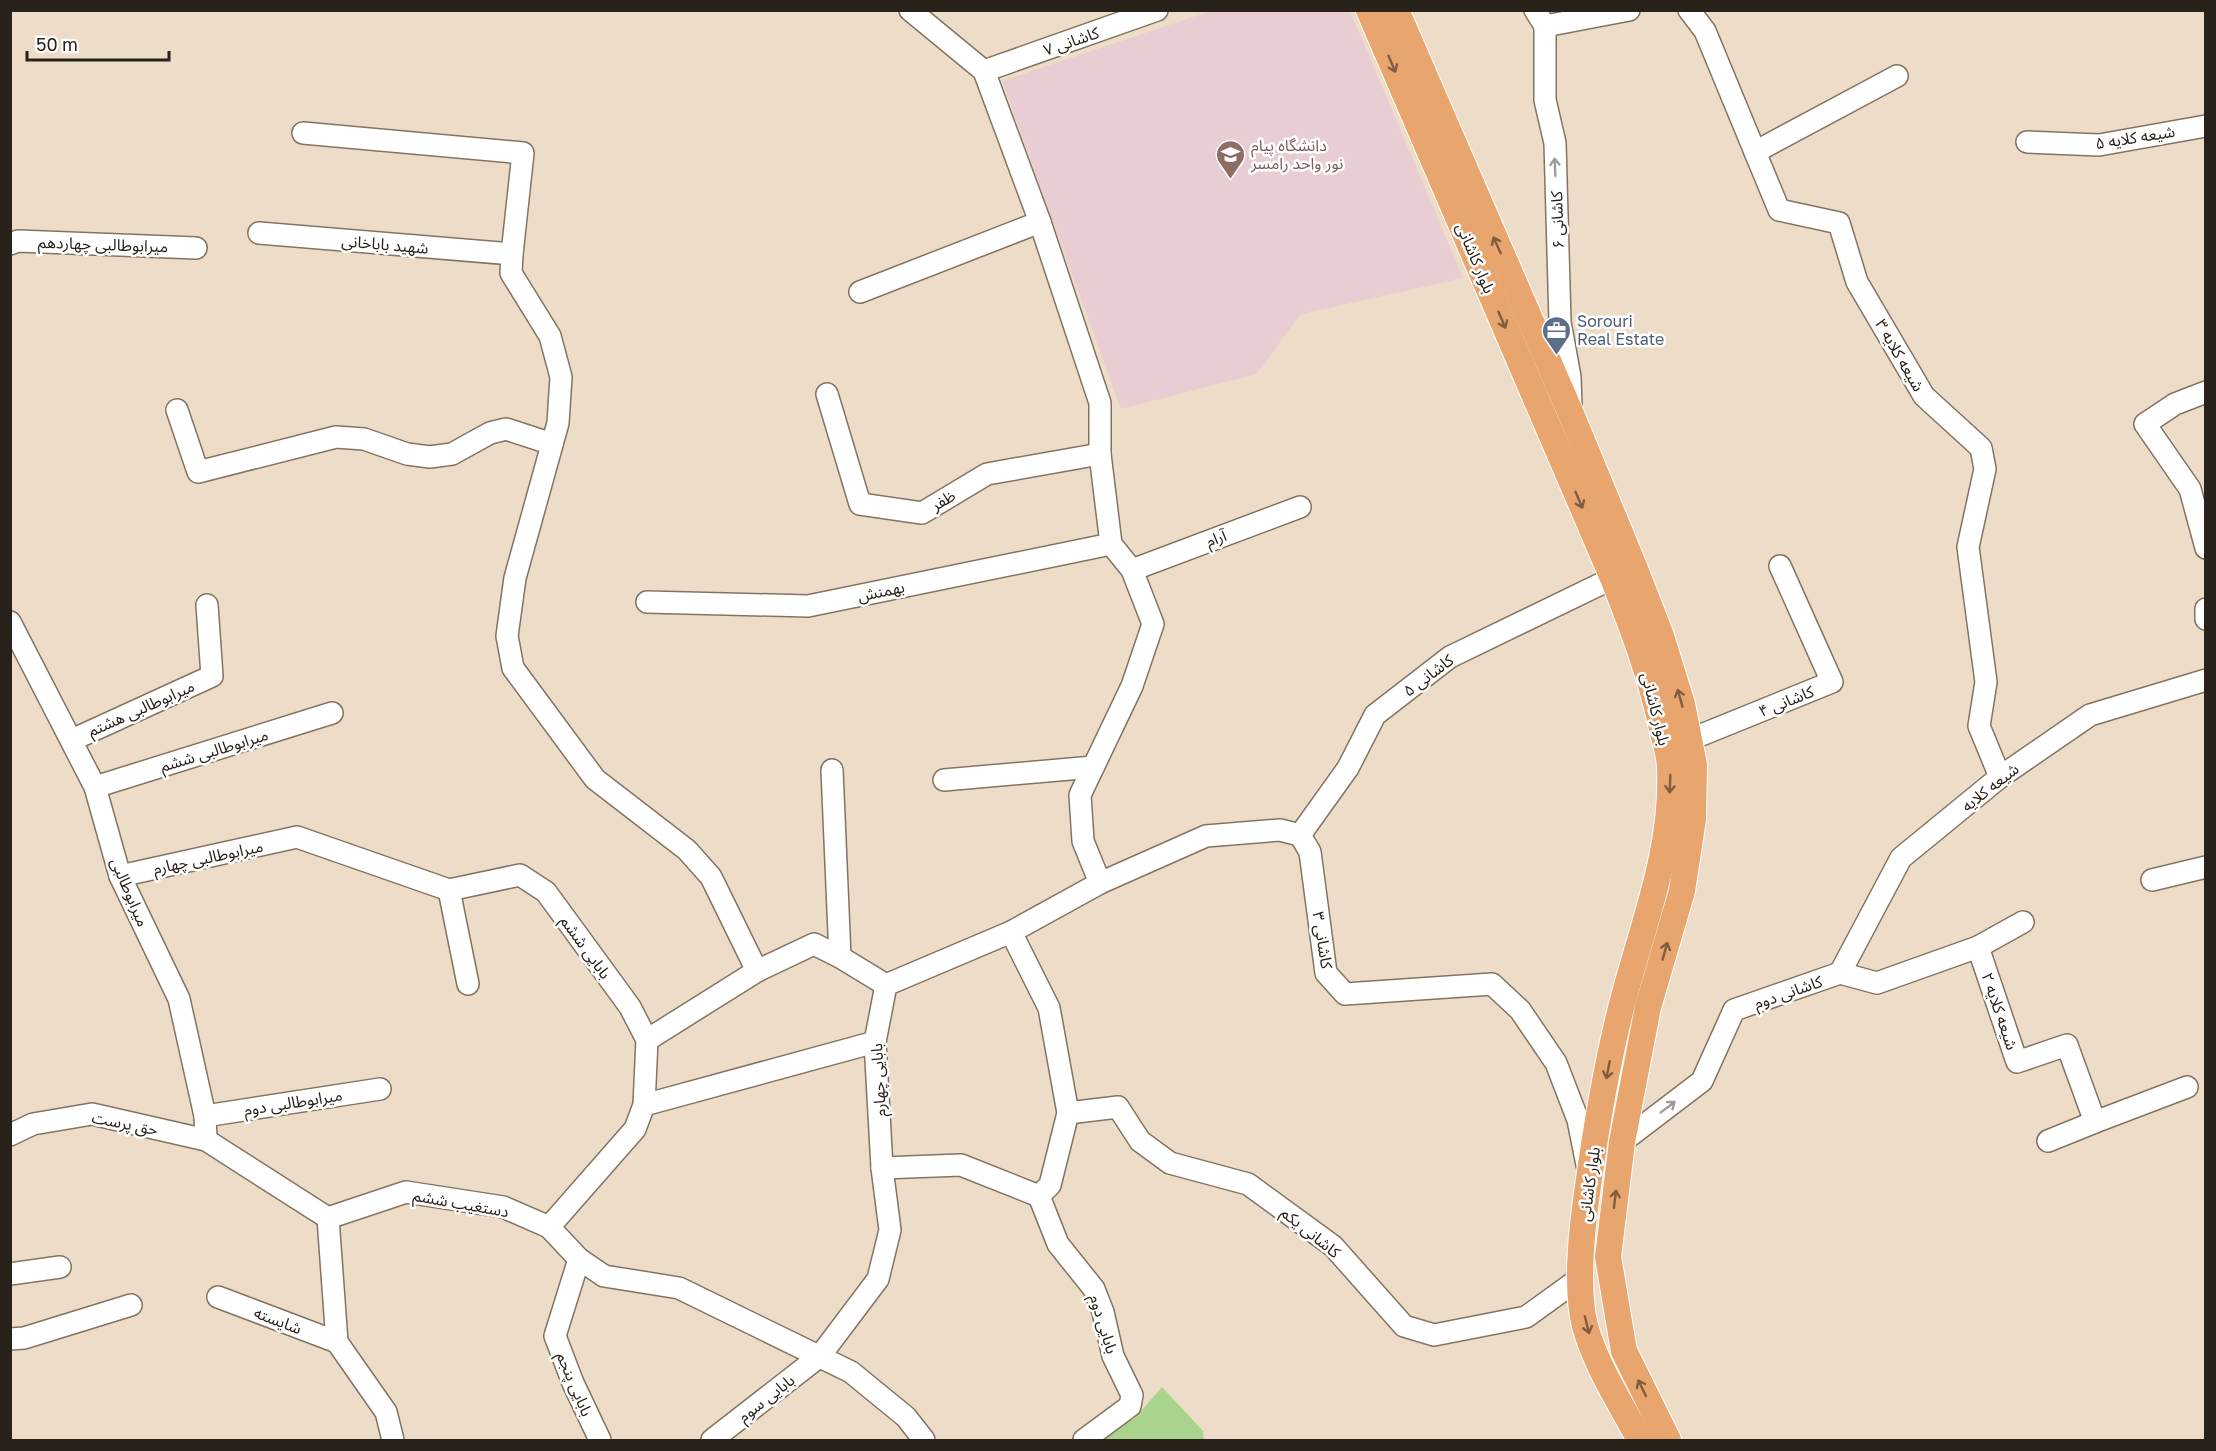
<svg xmlns="http://www.w3.org/2000/svg" width="2216" height="1451" viewBox="0 0 2216 1451" font-family="'Golos Text','Noto Sans Arabic',sans-serif">
	<style>
		.education { fill: #e8cdd2 }
		.green { fill: #aad38d }
		.lines { fill: none; stroke-linecap: round; stroke-linejoin: round }
		.minor-casing { stroke: #837461; stroke-width: 24 }
		.major-casing { stroke: #fff; stroke-width: 28 }
		.minor { stroke: #fff; stroke-width: 21 }
		.major { stroke: #e9a56e; stroke-width: 26 }
		.oneway { stroke: #7f5d40 }
		.oneway2 { stroke: #9f9c98 }
		.labels { text-anchor: middle; dominant-baseline: central; stroke-width: 5; stroke-linejoin: round; paint-order: stroke }
		.street-label { font-size: 16px; fill: #29221b; stroke: #fff }
		.education-label { font-size: 16px; fill: #785e54; stroke: #fff; text-anchor: start }
		.service-label { font-size: 16px; fill: #4e5e75; stroke: #fff; text-anchor: start }
	</style>
	<rect width="100%" height="100%" fill="#eddcc8"/>
	<path class="education" d="M1211,11H1350L1463,278L1301,314L1256,374L1121,409L1002,81Z"/>
	<path class="green" d="M1162,1387L1203,1431L1204,1440H1097L1134,1419Z"/>
	<g class="lines">
		<defs>
			<g id="minor">
				<path d="M910,10L984,71L1040,222L1100,403V454L1111,544L1132,570L1153,624L1132,686L1080,795L1083,841L1100,883"/>
				<path d="M1535,10L1545,26"/>
				<path d="M1689,10L1705,31L1779,210L1839,223L1857,282L1924,396L1981,448L1985,469L1968,547L1986,682L1979,726L2000,777"/>
				<path d="M1545,26V100L1555,143L1560,322L1570,377L1571,407"/>
				<path d="M1545,26L1629,10"/>
				<path d="M984,71L1157,10"/>
				<path d="M303,133L523,153L512,254L511,273L550,336L561,377L558,423L515,578L507,636L513,668L595,779L687,850L711,877L757,971"/>
				<path d="M2027,142L2099,145L2206,126"/>
				<path d="M1755,152L1897,76"/>
				<path d="M259,233L512,254"/>
				<path d="M10,244L18,241L196,248"/>
				<path d="M860,292L1040,222"/>
				<path d="M2206,392L2175,404L2145,424L2190,489L2206,548"/>
				<path d="M827,394L860,504L922,513L987,474L1100,454"/>
				<path d="M177,410L198,472L336,437L364,439L407,454L430,457L452,454L490,433L506,429L552,444"/>
				<path d="M1132,570L1300,507"/>
				<path d="M647,602L808,606L1111,544"/>
				<path d="M2206,609V619"/>
				<path d="M10,622L95,787L120,876L179,999L205,1116L206,1140"/>
				<path d="M72,740L212,676L207,605"/>
				<path d="M1689,740L1832,682L1780,566"/>
				<path d="M832,770L840,957"/>
				<path d="M944,780L1093,767"/>
				<path d="M95,787L332,713"/>
				<path d="M1300,835L1348,768L1375,715L1450,657L1613,578"/>
				<path d="M120,876L297,837L449,890L520,875L546,892L630,1007L647,1040L644,1105L635,1129L549,1227"/>
				<path d="M2152,880L2206,867"/>
				<path d="M449,890L468,984"/>
				<path d="M1011,932L1049,1008L1068,1113L1050,1185L1039,1196"/>
				<path d="M1978,947L2023,922"/>
				<path d="M1840,973L1877,983L1978,947L2017,1062L2067,1045L2095,1122L2187,1087"/>
				<path d="M1840,973L1901,858L2000,777L2090,715L2206,680"/>
				<path d="M647,1040L757,971L814,944L840,957L886,985"/>
				<path d="M644,1105L875,1042"/>
				<path d="M1068,1113L1118,1107L1140,1141L1170,1163L1248,1184L1333,1246L1404,1326L1434,1335L1526,1317L1580,1278"/>
				<path d="M205,1116L380,1089"/>
				<path d="M10,1135L33,1124L92,1114L206,1140L328,1218L406,1192L503,1207L549,1227L579,1259L604,1276L679,1288L851,1372L906,1417L924,1440"/>
				<path d="M2048,1141L2095,1122"/>
				<path d="M1622,1142L1702,1081L1734,1010L1840,973"/>
				<path d="M882,1168L961,1165L1039,1196"/>
				<path d="M1039,1196L1058,1244L1094,1289L1103,1312L1113,1356L1132,1395L1130,1406L1084,1440"/>
				<path d="M328,1218L337,1342"/>
				<path d="M579,1259L555,1336L573,1383L600,1440"/>
				<path d="M10,1274L60,1267"/>
				<path d="M218,1297L337,1342"/>
				<path d="M10,1339L24,1338L131,1305"/>
				<path d="M337,1342L386,1412L393,1440"/>
				<path d="M712,1440L820,1356L878,1279L890,1230L882,1168L875,1042L886,985L1011,932L1100,883L1206,836L1280,830L1300,835L1310,852L1326,973L1345,994L1492,984L1520,1010L1556,1063L1578,1120L1587,1165"/>
			</g>
			<g id="major">
				<path d="M1369,10L1613,578C1633,629 1652,679 1663,733C1666,744 1670,757 1670,768C1674,853 1640,931 1620,1012C1606,1069 1596,1128 1588,1186C1582,1227 1575,1286 1585,1326C1596,1366 1621,1404 1640,1440"/>
				<path d="M1396,10L1571,414L1635,569L1661,636L1682,704L1694,765L1693,819L1682,891L1648,1007L1622,1142L1608,1257L1624,1351L1668,1440"/>
			</g>
		</defs>
		<use href="#minor" class="minor-casing"/>
		<use href="#major" class="major-casing"/>
		<use href="#minor" class="minor"/>
		<use href="#major" class="major"/>
	</g>
	<defs><path id="oneway-shaft" d="M-6 0H5M1.5-3L5.5 0L1.5 3" fill="none" stroke-width="1.6" stroke-linecap="round" stroke-linejoin="round" transform="scale(1.5)"/></defs>
	<g class="oneway">
		<use href="#oneway-shaft" transform="translate(1392 64) rotate(67)"/>
		<use href="#oneway-shaft" transform="translate(1497 245) rotate(-114)"/>
		<use href="#oneway-shaft" transform="translate(1502 320) rotate(67)"/>
		<use href="#oneway-shaft" transform="translate(1579 500) rotate(67)"/>
		<use href="#oneway-shaft" transform="translate(1680 698) rotate(-106)"/>
		<use href="#oneway-shaft" transform="translate(1670 784) rotate(92)"/>
		<use href="#oneway-shaft" transform="translate(1665 951) rotate(-74)"/>
		<use href="#oneway-shaft" transform="translate(1608 1070) rotate(101)"/>
		<use href="#oneway-shaft" transform="translate(1615 1199) rotate(-83)"/>
		<use href="#oneway-shaft" transform="translate(1587 1325) rotate(76)"/>
		<use href="#oneway-shaft" transform="translate(1642 1388) rotate(-116)"/>
	</g>
	<g class="oneway2">
		<use href="#oneway-shaft" transform="translate(1555 167) rotate(-92)"/>
		<use href="#oneway-shaft" transform="translate(1668 1107) rotate(-37)"/>
	</g>
	<defs>
		<symbol id="university-pin" viewBox="-11 -11 22 30"><path d="M0 17L-7.5 6A9.5 9.5 0 1 1 7.5 6Z" fill="#8d6e63" stroke="#fff"/><path d="M0-5L7-2L0 1L-7-2ZM-4 1L0 2.5L4 1V4Q0 6-4 4Z" fill="#fff"/></symbol>
		<symbol id="office-pin" viewBox="-11 -11 22 30"><path d="M0 17L-7.5 6A9.5 9.5 0 1 1 7.5 6Z" fill="#5c6f8a" stroke="#fff"/><path d="M-6-3h4V-5.5h4V-3h4V5H-6ZM-1-4.5V-3h2v-1.5ZM-6 0V1H6V0Z" fill="#fff"/></symbol>
	</defs>
	<g fill-rule="evenodd">
		<use href="#university-pin" x="1214" y="138" width="33" height="45"/>
		<use href="#office-pin" x="1540" y="314" width="33" height="45"/>
	</g>
	<g class="labels">
		<g class="street-label">
			<text transform="translate(1071 41) rotate(-19)">کاشانی ۷</text>
			<text transform="translate(2135 137) rotate(-9)">شیعه کلایه ۵</text>
			<text transform="translate(1557 220) rotate(-92)">کاشانی ۶</text>
			<text transform="translate(103 244) rotate(2)">میرابوطالبی چهاردهم</text>
			<text transform="translate(385 244) rotate(5)">شهید باباخانی</text>
			<text transform="translate(1476 258) rotate(67)">بلوار کاشانی</text>
			<text transform="translate(1900 355) rotate(60)">شیعه کلایه ۳</text>
			<text transform="translate(943 500) rotate(-31)">ظفر</text>
			<text transform="translate(1216 538) rotate(-21)">آرام</text>
			<text transform="translate(881 591) rotate(-12)">بهمنش</text>
			<text transform="translate(1428 675) rotate(-37)">کاشانی ۵</text>
			<text transform="translate(1786 701) rotate(-22)">کاشانی ۴</text>
			<text transform="translate(141 708) rotate(-24)">میرابوطالبی هشتم</text>
			<text transform="translate(1656 709) rotate(76)">بلوار کاشانی</text>
			<text transform="translate(214 750) rotate(-17)">میرابوطالبی ششم</text>
			<text transform="translate(1990 787) rotate(-38)">شیعه کلایه</text>
			<text transform="translate(208 857) rotate(-12)">میرابوطالبی چهارم</text>
			<text transform="translate(130 892) rotate(67)">میرابوطالبی</text>
			<text transform="translate(1323 940) rotate(81)">کاشانی ۳</text>
			<text transform="translate(586 947) rotate(54)">بابایی ششم</text>
			<text transform="translate(1788 992) rotate(-19)">کاشانی دوم</text>
			<text transform="translate(2000 1011) rotate(71)">شیعه کلایه ۲</text>
			<text transform="translate(878 1080) rotate(-93)">بابایی چهارم</text>
			<text transform="translate(293 1102) rotate(-9)">میرابوطالبی دوم</text>
			<text transform="translate(125 1123) rotate(11)">حق پرست</text>
			<text transform="translate(1589 1184) rotate(-82)">بلوار کاشانی</text>
			<text transform="translate(461 1203) rotate(10)">دستغیب ششم</text>
			<text transform="translate(1311 1232) rotate(39)">کاشانی یکم</text>
			<text transform="translate(278 1320) rotate(21)">شایسته</text>
			<text transform="translate(1104 1324) rotate(73)">بابایی دوم</text>
			<text transform="translate(575 1384) rotate(67)">بابایی پنجم</text>
			<text transform="translate(766 1398) rotate(-38)">بابایی سوم</text>
		</g>
		<g class="education-label">
			<text x="1251" y="145">دانشگاه پیام<tspan x="1251" dy="18">نور واحد رامسر</tspan></text>
		</g>
		<g class="service-label">
			<text x="1577" y="321">Sorouri<tspan x="1577" dy="18">Real Estate</tspan></text>
		</g>
	</g>
	<rect width="2216" height="1451" fill="none" stroke="#29221b" stroke-width="24"/>
	<path d="M27 51v9h142v-9" fill="none" stroke="#29221b" stroke-width="3"/>
	<text x="36" y="51" font-size="18" fill="#29221b" stroke="#ffffff" stroke-width="4.5" paint-order="stroke">50 m</text>
</svg>
